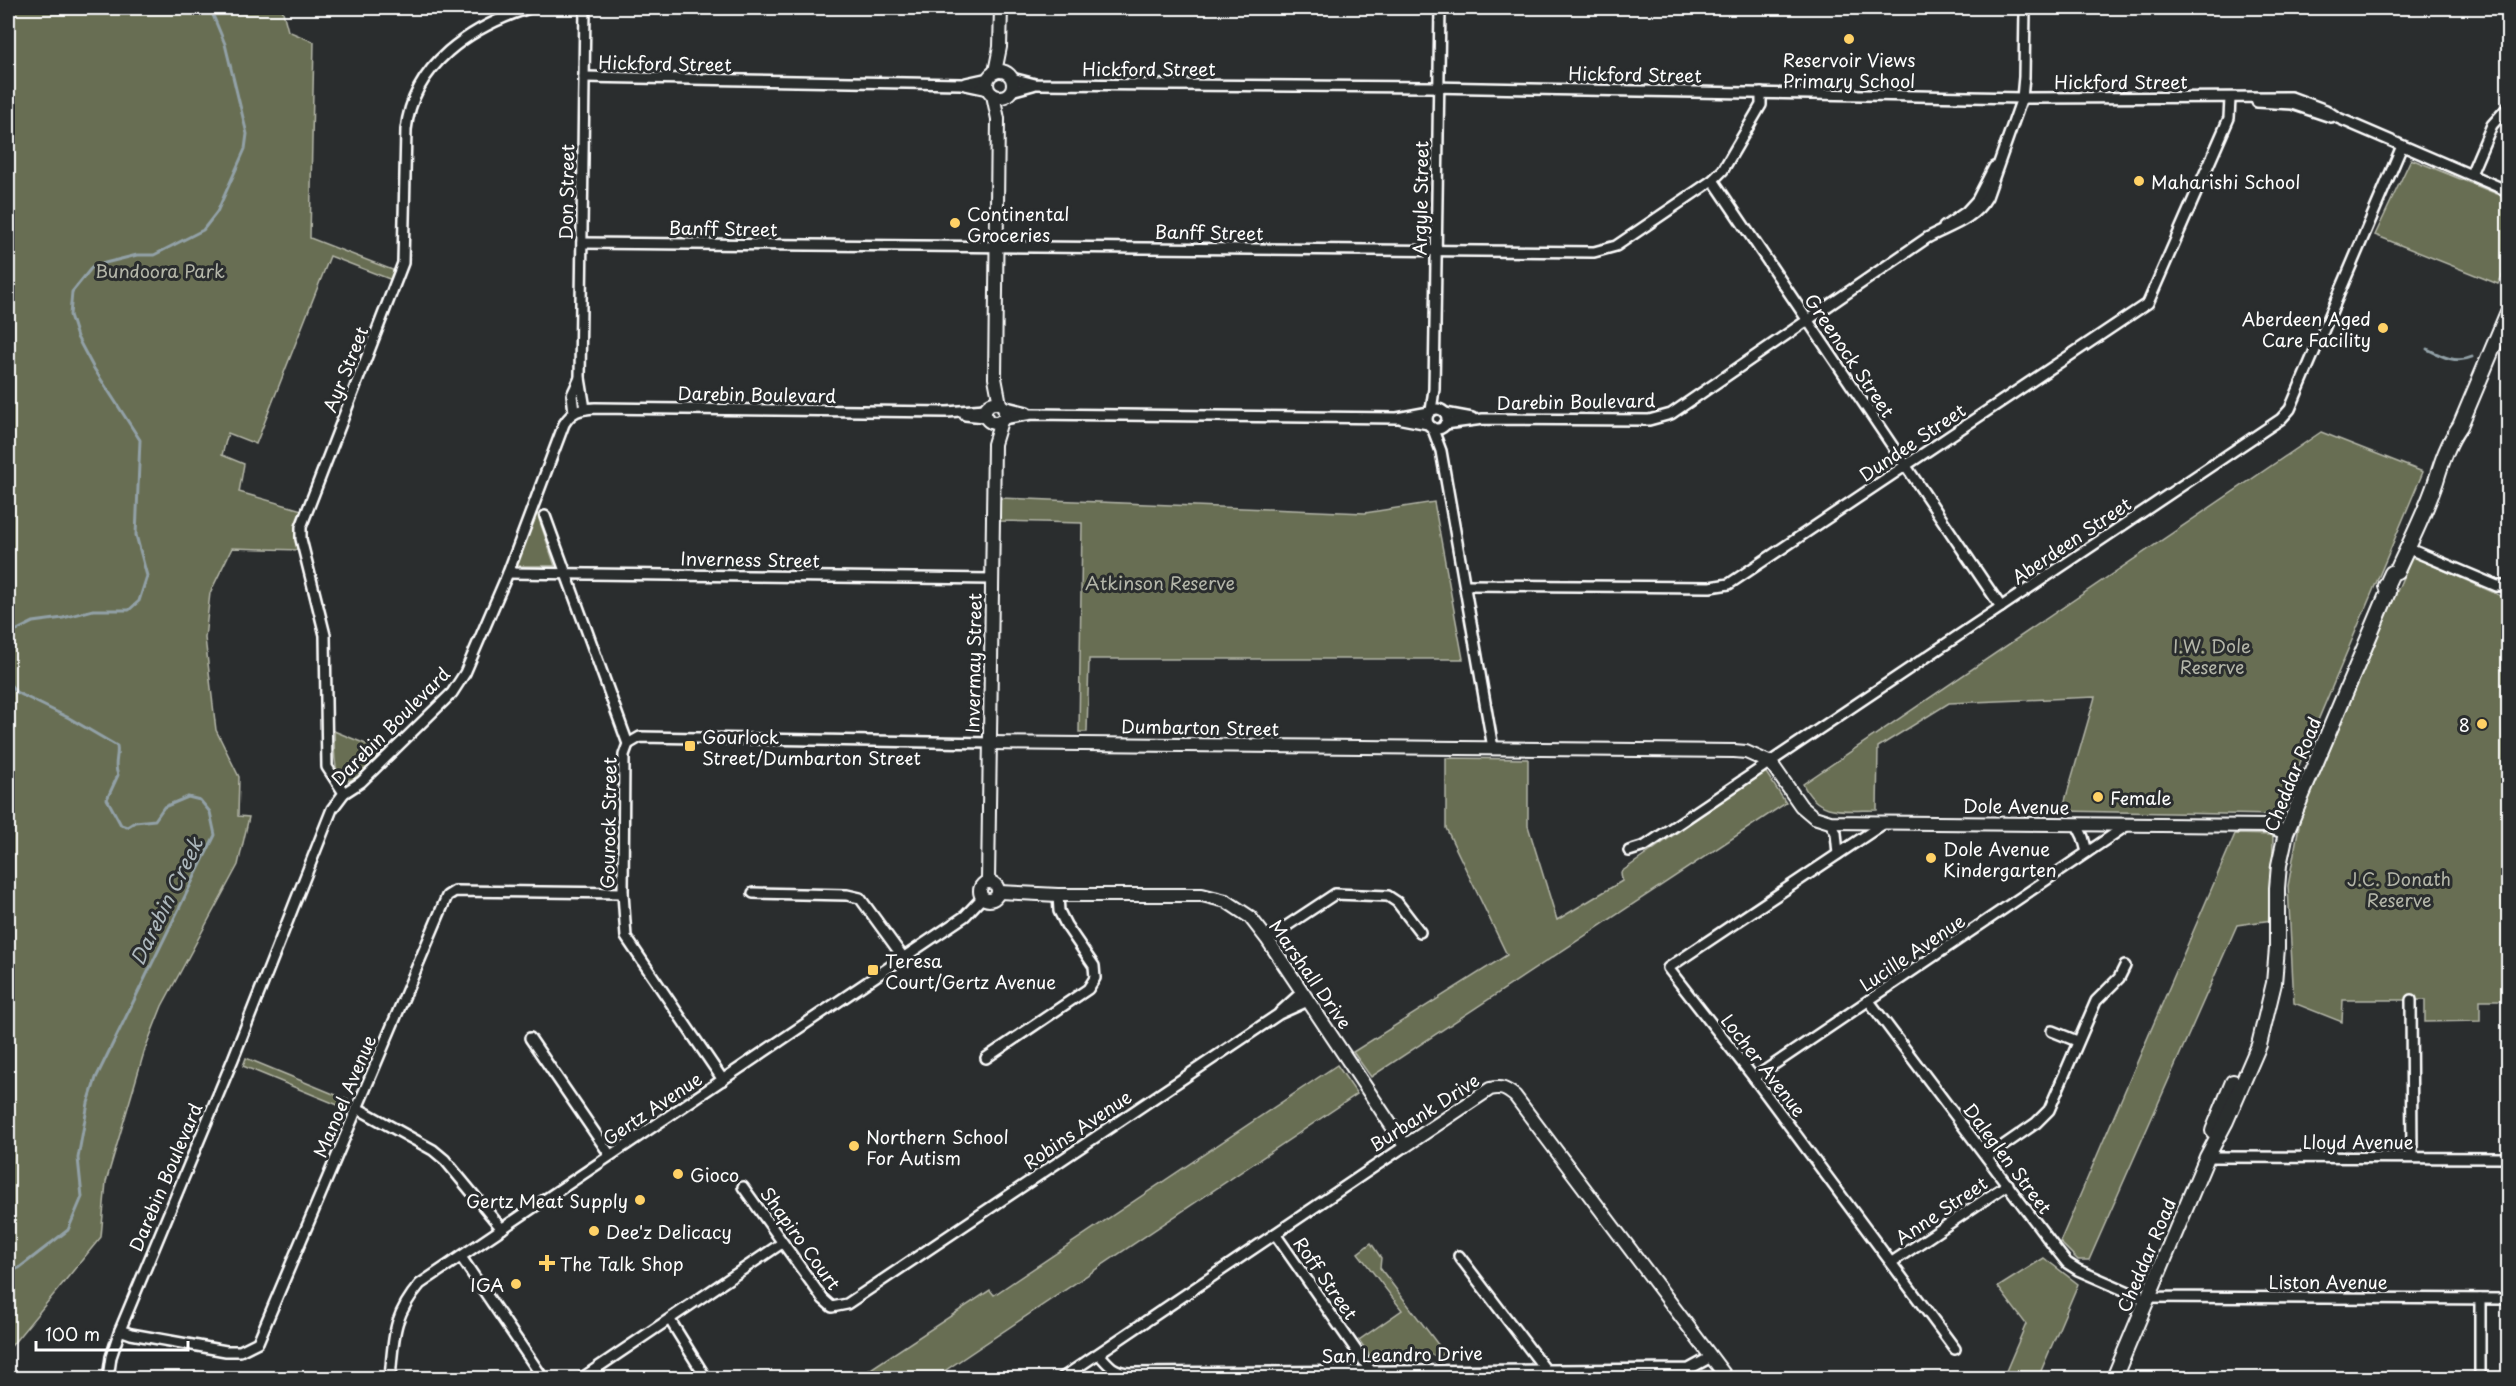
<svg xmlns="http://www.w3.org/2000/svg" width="2516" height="1386" viewBox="0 0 2516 1386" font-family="'Playpen Sans',sans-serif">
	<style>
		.green { fill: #686e53; stroke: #b4b6a9; stroke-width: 1.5 }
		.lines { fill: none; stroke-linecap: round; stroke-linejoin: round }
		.stream { stroke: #92a1a7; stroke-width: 3 }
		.minor-casing { stroke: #fff; stroke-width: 14 }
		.tertiary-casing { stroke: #fff; stroke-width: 16 }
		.secondary-casing { stroke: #fff; stroke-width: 18 }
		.minor { stroke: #2a2d2e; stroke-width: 9 }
		.tertiary { stroke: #2a2d2e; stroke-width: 12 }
		.secondary { stroke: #2a2d2e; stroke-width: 14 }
		.poi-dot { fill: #ffd166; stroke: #2a2d2e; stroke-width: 2 }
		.labels { text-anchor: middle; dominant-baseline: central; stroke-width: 6; stroke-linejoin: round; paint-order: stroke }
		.poi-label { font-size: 18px; fill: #fff; stroke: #2a2d2e; text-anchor: start }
		.street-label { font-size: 18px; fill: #fff; stroke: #2a2d2e }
		.park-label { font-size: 18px; fill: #b4b6a9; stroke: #2a2d2e }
		.water-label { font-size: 20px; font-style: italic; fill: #adb8bd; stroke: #2a2d2e }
	</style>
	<rect width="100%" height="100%" fill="#2a2d2e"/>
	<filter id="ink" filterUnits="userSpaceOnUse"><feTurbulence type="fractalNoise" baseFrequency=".0167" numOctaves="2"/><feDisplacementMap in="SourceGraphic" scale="12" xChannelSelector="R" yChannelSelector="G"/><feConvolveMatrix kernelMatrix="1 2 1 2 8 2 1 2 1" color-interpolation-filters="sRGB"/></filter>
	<g filter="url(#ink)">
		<g class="green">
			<path d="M8,8H282L288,31L314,42L310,238L395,271L392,280L330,256L256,444L228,433L222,455L244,464L239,492L302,510L298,531L300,550L232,548L210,593L205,638L216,730L239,777L238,816L249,817L238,865L162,1006L145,1049L106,1182L101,1237L8,1350Z"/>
			<path d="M2411,159L2507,198L2508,264L2498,284L2375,235Z"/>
			<path d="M2321,432L2423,472L2278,815L2062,811L2095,697L1949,703L1878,747L1877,810C1846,810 1818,817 1803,784Z"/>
			<path d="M1000,498L1365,513L1434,502L1463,659H1089L1087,732H1079L1082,523L1000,521Z"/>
			<path d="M536,510L555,566H515Z"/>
			<path d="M2412,556L2508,599V1000H2480V1021L2425,1022V1000H2343L2342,1022L2294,1003L2288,886L2300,820Z"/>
			<path d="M334,731L383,751C374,759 365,772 355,778C330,793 335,742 334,731Z"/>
			<path d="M1446,758L1528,759V826L1557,920L1622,881L1621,872L1765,771L1786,803L1371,1077L1353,1052L1507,955L1446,828Z"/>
			<path d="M2235,834L2273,835L2272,920L2237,925L2089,1260H2078L2060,1242Z"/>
			<path d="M246,1058L348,1100L345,1108L243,1066Z"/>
			<path d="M1337,1065L1357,1094L934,1378H857L990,1290L994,1295Z"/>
			<path d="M1371,1243L1381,1258L1380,1268L1446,1355L1370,1356L1359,1340L1402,1310L1358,1253Z"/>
			<path d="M2044,1258L2078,1284L2038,1378H2003L2026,1324L1998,1287Z"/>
		</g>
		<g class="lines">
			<g class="stream">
				<path d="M2427,349C2441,356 2456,364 2472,357"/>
				<path d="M8,642L15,631L33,622L63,618L93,610H129L139,601L147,576L136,535L140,440L93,367L77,337L70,315L72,292L93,266L137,255H154L203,230L217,212L245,149L247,134L225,44L210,8"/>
				<path d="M8,682L16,692L69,718L117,746C119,757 113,764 118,775L107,799L121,825L127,827L135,822L155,820L164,807L188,797L200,800L210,812L215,835L96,1078L88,1103L78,1158L82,1197L68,1230L19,1268L8,1273"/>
			</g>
			<defs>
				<g id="minor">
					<path d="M584,77L961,84L989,90"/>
					<path d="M1012,78L1035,84L1429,87L2022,98L2291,97L2326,110L2338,118L2508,191"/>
					<path d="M966,83L989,78"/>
					<path d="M1011,91L1033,85"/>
					<path d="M2257,102L2292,104L2331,117"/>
					<path d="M2471,174L2492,125L2508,107"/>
					<path d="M1713,180L2001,607"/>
					<path d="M1944,227L1966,212L1977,200L1994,167"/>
					<path d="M582,243L1594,252L1616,246L1713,180L1723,170L1761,105V93"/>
					<path d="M1002,406L1027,412"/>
					<path d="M585,409L580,378L585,8"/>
					<circle cx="1437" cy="419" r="10"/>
					<path d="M1431,411L1434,389L1440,8"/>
					<path d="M574,412L572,395L580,378"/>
					<path d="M1445,413L1472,418"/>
					<path d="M965,415L985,417"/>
					<path d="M1003,419L1032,414L1397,418L1429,412"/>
					<path d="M1402,419L1428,424"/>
					<path d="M1445,424L1483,419L1649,420L1671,414L1927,238C1949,226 1973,221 1987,197L2022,98L2024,77L2025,8"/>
					<path d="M1432,427L1441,451L1493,748"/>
					<path d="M545,516L628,744L624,755L623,893L626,937L723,1080"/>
					<path d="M2407,548L2497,586H2508"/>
					<path d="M508,573L992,579"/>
					<path d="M1466,585L1710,587L1729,584L2148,303L2229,118L2230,99"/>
					<path d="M628,744L640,737L990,743"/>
					<path d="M344,793L327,767L325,635L301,539V527L403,263L406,130C413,64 471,27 529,8"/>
					<path d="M1830,822L1836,833L1838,854"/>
					<path d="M1883,824L1668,968L1754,1078L1955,1349"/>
					<path d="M2077,825L2083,837L2087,852"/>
					<path d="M1629,851L1645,846L2281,419L2290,409L2402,146"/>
					<path d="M753,893L847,895L860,898L903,957"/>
					<path d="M1267,939L1335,894L1388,896L1397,902L1420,932"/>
					<path d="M2411,1000L2412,1157"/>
					<path d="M1869,1001L2055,1248L2067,1263L2078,1270L2140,1297L2508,1299"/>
					<path d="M1280,1012L1302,992"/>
					<path d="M2052,1031L2077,1041"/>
					<path d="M530,1038L610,1155"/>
					<path d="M986,1058L1088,989L1095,978L1094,966L1066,925L1059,911L1058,895"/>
					<path d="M1754,1078L2126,826"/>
					<path d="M357,1108L433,1150L445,1160L502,1229"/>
					<path d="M1987,1157L2036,1123L2049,1110L2096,1001L2119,978L2125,966"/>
					<path d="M2207,1157L2508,1158"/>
					<path d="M743,1187L823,1299L832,1307L847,1304L1279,1014L1308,1001"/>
					<path d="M1275,1234L1370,1370"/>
					<path d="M1459,1256L1545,1369"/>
					<path d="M461,1257L543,1378"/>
					<path d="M1892,1262L2008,1184"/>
					<path d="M2480,1299V1378"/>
					<path d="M670,1320L706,1378"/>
					<path d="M120,1330L131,1334L226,1351H240L258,1342L447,896L455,891L623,893"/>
					<path d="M1099,1354C1109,1366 1114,1372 1130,1373L1689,1369L1711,1357"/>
					<path d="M108,1378L111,1357L120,1330L233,1059L332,809L344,793L361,782L452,693L465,673L508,573L564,424C572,411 580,409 595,408L947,412L985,409"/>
					<path d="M390,1378C394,1337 392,1317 420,1284L965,916L982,898"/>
					<path d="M582,1378L782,1243"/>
					<path d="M1062,1378L1405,1146"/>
				</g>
				<g id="tertiary">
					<circle cx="1000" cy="84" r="13"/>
					<path d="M995,72L1000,47L1001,8"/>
					<path d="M993,95L998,119L995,378L1000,404"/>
					<circle cx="995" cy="413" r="10"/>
					<path d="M990,743L1734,751L1746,752L1771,763L1801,806L1814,817L1830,822L2268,826L2286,833"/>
					<circle cx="989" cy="891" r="9"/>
					<path d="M988,882L994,444L1001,421"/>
					<path d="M999,892L1058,895H1202L1226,901L1250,917L1267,939L1405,1146L1490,1089C1501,1086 1506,1089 1515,1096L1727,1378"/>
				</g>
				<g id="secondary">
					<path d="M2213,1131L2233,1082"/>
					<path d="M2114,1378L2207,1157L2226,1121L2259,1045L2274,983L2277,948V888L2279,865L2286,833L2388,592L2386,586L2392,573L2397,571C2410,542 2426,512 2436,481C2442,461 2448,443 2460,426L2508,312"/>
				</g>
			</defs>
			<use href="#minor" class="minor-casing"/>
			<use href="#tertiary" class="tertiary-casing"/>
			<use href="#secondary" class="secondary-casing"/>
			<use href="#minor" class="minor"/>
			<use href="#tertiary" class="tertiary"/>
			<use href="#secondary" class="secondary"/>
		</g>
	</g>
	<g class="poi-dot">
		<circle cx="1849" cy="39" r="6"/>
		<circle cx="2139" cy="181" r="6"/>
		<circle cx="955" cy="223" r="6"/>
		<circle cx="2383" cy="328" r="6"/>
		<circle cx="2482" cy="724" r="6"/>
		<rect x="684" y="740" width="12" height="12" rx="3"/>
		<circle cx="2098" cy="797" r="6"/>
		<circle cx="1931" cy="858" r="6"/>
		<rect x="867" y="964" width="12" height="12" rx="3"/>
		<circle cx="854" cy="1146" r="6"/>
		<circle cx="678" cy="1174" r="6"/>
		<circle cx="640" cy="1200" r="6"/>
		<circle cx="594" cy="1231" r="6"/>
		<path d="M544 1254h6v6h6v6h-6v6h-6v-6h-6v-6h6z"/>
		<circle cx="516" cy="1284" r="6"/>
	</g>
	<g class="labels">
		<g class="poi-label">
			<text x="1849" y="59" text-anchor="middle">Reservoir Views<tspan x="1849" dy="21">Primary School</tspan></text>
			<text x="2151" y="181">Maharishi School</text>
			<text x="967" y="213">Continental<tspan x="967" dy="21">Groceries</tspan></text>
			<text x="2371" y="318" text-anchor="end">Aberdeen Aged<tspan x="2371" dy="21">Care Facility</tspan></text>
			<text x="2470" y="724" text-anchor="end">8</text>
			<text x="702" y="736">Gourlock<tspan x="702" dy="21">Street/Dumbarton Street</tspan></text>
			<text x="2110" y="797">Female</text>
			<text x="1943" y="848">Dole Avenue<tspan x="1943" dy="21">Kindergarten</tspan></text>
			<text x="885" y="960">Teresa<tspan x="885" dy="21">Court/Gertz Avenue</tspan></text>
			<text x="866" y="1136">Northern School<tspan x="866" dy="21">For Autism</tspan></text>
			<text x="690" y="1174">Gioco</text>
			<text x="628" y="1200" text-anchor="end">Gertz Meat Supply</text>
			<text x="606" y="1231">Dee'z Delicacy</text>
			<text x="560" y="1263">The Talk Shop</text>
			<text x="504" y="1284" text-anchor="end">IGA</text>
		</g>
		<g class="street-label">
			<text transform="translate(665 63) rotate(1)">Hickford Street</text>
			<text x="1149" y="68">Hickford Street</text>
			<text transform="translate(1635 74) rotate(1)">Hickford Street</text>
			<text x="2121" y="81">Hickford Street</text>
			<text transform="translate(566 192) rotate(-89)">Don Street</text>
			<text transform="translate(1420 198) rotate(-89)">Argyle Street</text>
			<text transform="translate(723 228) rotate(1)">Banff Street</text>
			<text transform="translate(1209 232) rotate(1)">Banff Street</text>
			<text transform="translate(1850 355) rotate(56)">Greenock Street</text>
			<text transform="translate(345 369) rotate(-68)">Ayr Street</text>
			<text transform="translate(757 394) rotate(1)">Darebin Boulevard</text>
			<text transform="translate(1576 401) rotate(-1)">Darebin Boulevard</text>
			<text transform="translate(1912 442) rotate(-34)">Dundee Street</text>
			<text transform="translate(2071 540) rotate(-34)">Aberdeen Street</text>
			<text transform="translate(750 559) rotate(1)">Inverness Street</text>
			<text transform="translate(973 663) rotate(-89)">Invermay Street</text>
			<text transform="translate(390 726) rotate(-45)">Darebin Boulevard</text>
			<text transform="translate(1200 727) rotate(1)">Dumbarton Street</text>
			<text transform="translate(2292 774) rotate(-68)">Cheddar Road</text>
			<text transform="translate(2016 806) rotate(1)">Dole Avenue</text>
			<text transform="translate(608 823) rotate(-89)">Gourock Street</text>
			<text transform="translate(1912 952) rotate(-34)">Lucille Avenue</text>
			<text transform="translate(1311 974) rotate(55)">Marshall Drive</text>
			<text transform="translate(1764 1065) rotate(52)">Locher Avenue</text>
			<text transform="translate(344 1096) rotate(-67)">Manoel Avenue</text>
			<text transform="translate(652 1108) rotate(-34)">Gertz Avenue</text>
			<text transform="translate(1424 1112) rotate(-33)">Burbank Drive</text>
			<text transform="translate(1077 1129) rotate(-34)">Robins Avenue</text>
			<text x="2358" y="1141">Lloyd Avenue</text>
			<text transform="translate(2008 1158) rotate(53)">Daleglen Street</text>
			<text transform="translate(165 1177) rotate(-67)">Darebin Boulevard</text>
			<text transform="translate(1941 1210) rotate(-34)">Anne Street</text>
			<text transform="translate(801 1238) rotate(54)">Shapiro Court</text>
			<text transform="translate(2146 1255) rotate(-67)">Cheddar Road</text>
			<text transform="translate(1326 1278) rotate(55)">Roff Street</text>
			<text x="2328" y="1281">Liston Avenue</text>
			<text transform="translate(1402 1354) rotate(-1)">San Leandro Drive</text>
		</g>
		<g class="park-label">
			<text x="160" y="270">Bundoora Park</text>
			<text x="1160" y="582">Atkinson Reserve</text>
			<text x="2212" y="645">I.W. Dole<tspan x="2212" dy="21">Reserve</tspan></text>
			<text x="2399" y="878">J.C. Donath<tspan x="2399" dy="21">Reserve</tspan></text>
		</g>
		<g class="water-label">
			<text transform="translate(166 901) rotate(-64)">Darebin Creek</text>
		</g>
	</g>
	<rect width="2516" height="1386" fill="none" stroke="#2a2d2e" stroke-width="30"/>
	<rect x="15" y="15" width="2486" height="1356" fill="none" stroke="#fff" stroke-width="2" filter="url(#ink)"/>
	<path d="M36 1341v9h152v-9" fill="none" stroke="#ffffff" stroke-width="3"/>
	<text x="45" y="1341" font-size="18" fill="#ffffff" stroke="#2a2d2e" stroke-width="4.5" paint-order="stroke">100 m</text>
</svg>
